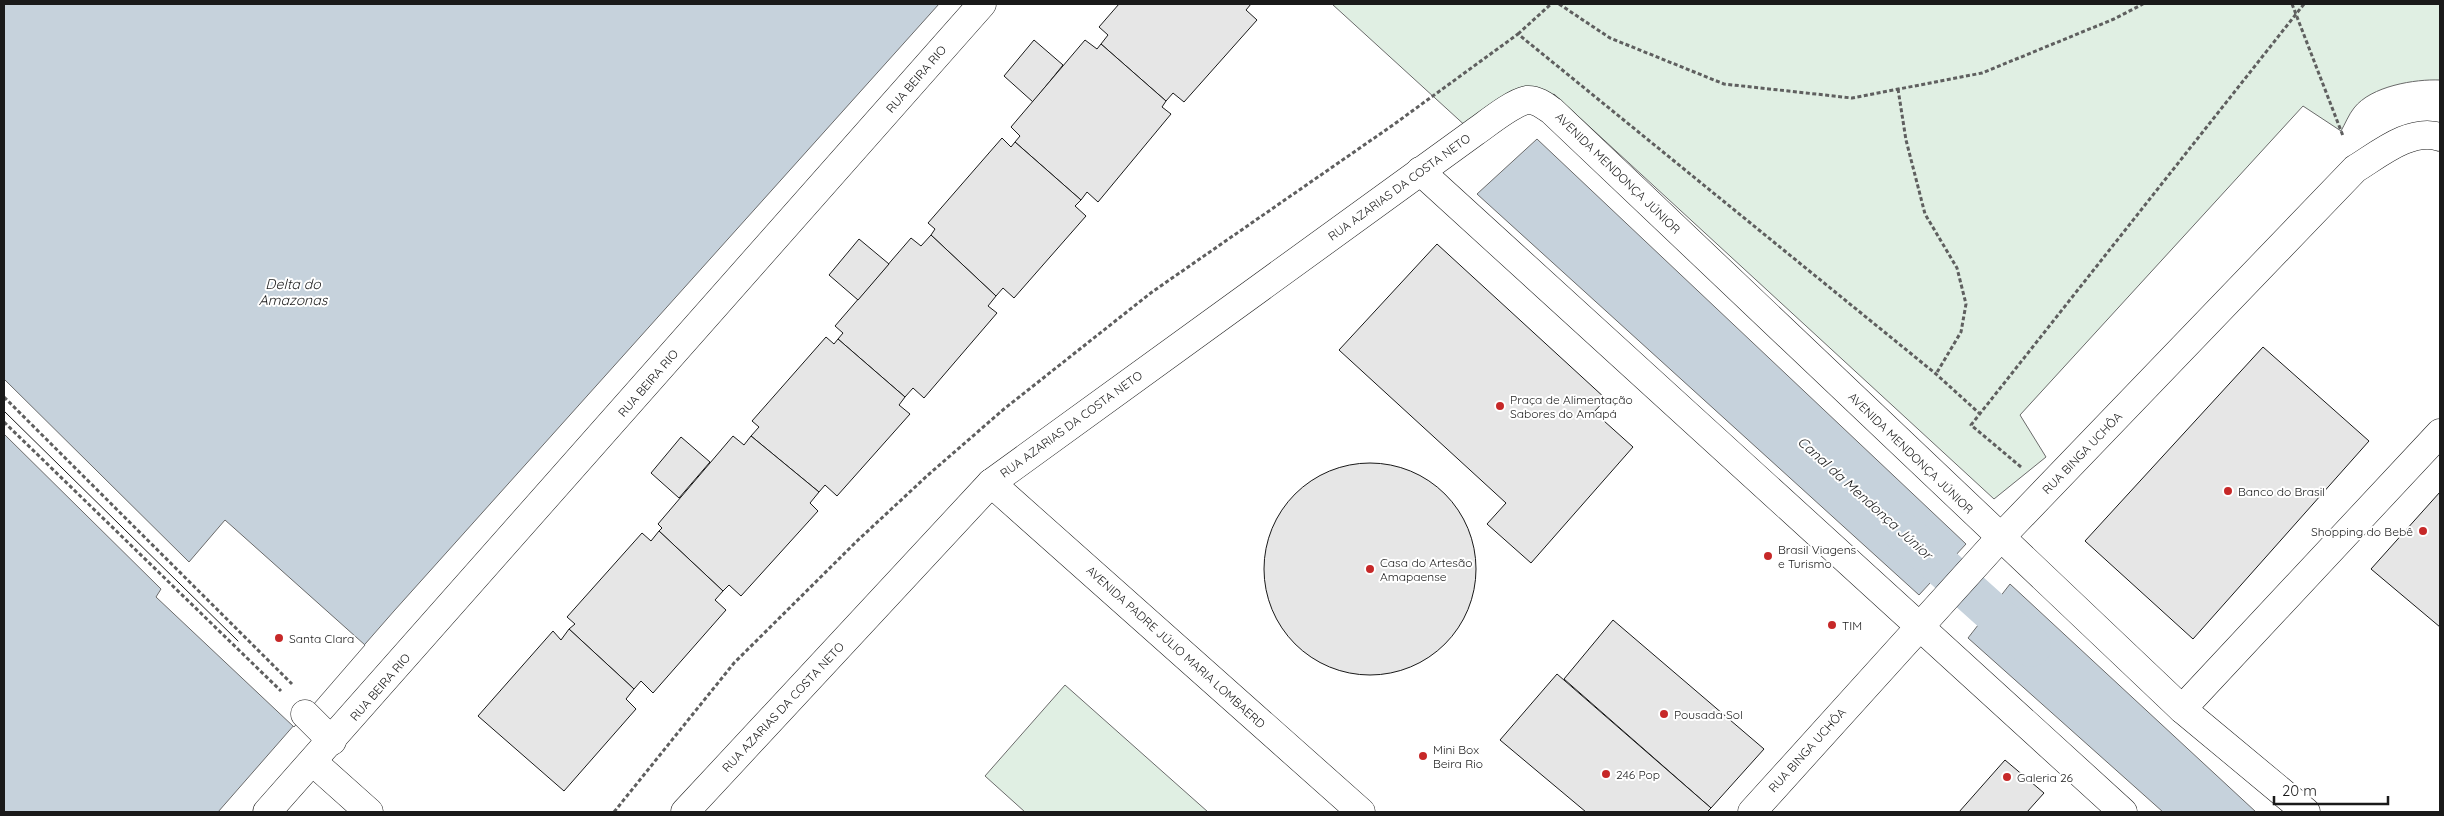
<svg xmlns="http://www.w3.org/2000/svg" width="2444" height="816" viewBox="0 0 2444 816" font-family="Quicksand,sans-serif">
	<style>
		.green { fill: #e0efe3; stroke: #6a6a6a }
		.water { fill: #c6d2dc; stroke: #6a6a6a }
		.pier { fill: #fff; stroke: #6a6a6a }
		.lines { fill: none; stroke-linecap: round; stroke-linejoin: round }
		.canal { stroke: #c6d2dc; stroke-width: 40 }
		.building { fill: #e6e6e6; stroke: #1a1a1a }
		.minor-casing { stroke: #1a1a1a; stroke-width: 29 }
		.path { stroke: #5f5f5f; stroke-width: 3; stroke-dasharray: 4 2.5; stroke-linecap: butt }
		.minor { stroke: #fff; stroke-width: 28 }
		.tram { stroke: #1a1a1a; stroke-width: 1 }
		.poi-dot { fill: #c62828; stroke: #fff; stroke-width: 2 }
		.labels { text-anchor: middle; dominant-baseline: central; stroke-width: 4; stroke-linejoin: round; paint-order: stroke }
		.street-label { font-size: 12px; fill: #1a1a1a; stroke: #fff }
		.poi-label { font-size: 12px; fill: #1a1a1a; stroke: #fff; text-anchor: start }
		.water-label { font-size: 14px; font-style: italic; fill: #1a1a1a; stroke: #fff }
	</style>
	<rect width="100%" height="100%" fill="#fff"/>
	<g class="green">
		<path d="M1332,4H2440V80C2415,79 2371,86 2354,108C2349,114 2345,124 2341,131L2303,106L2020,415L2046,457L1994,499L1554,94L1481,140Z"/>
		<path d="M1065,685L1208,812H1025L985,776Z"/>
	</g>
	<g class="water">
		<path d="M4,4H939L394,611L218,812H4Z"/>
		<path d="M1537,139L1966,544L1919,595L1477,194Z"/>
		<path d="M2010,584L2256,812H2163L1968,638Z"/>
	</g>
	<path class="pier" d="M4,379L189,562L225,520L365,645L294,727L156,597L161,589L4,434Z"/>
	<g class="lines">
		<path class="canal" d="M1903,532L2031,647"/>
	</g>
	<g class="building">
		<path d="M1119,4H1251L1246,10L1257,20L1184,102L1173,93L1166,101L1101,44L1108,35L1099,27Z"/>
		<path d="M1034,40L1063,65L1033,102L1004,76Z"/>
		<path d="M1085,40L1097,49L1101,44L1166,101L1162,107L1171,114L1098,202L1087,192L1081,200L1015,142L1020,136L1011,127Z"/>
		<path d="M1002,138L1011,147L1015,142L1081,200L1075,206L1086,216L1014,298L1003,288L996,296L931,235L935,229L928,223Z"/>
		<path d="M931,235L996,296L988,306L997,313L924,398L913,388L905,397L838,339L843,333L835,326L911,238L921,246Z"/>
		<path d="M859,239L889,264L858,300L829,275Z"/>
		<path d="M1437,244L1606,399L1594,412L1633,447L1531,563L1487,524L1506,503L1339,350Z"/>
		<path d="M826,337L834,344L838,339L905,397L899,405L910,414L837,496L825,485L819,492L751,436L759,427L752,421Z"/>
		<path d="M2263,347L2369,441L2193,639L2085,541Z"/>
		<path d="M733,436L744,445L751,436L819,492L810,503L818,511L741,596L729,585L723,591L659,531L662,528L658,524Z"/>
		<path d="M681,437L710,462L679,498L651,473Z"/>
		<circle cx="1370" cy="569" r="106"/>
		<path d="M2440,492V627L2371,569Z"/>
		<path d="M659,531L723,591L715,600L726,610L653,693L641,681L634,689L569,629L575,624L567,617L642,533L651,541Z"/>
		<path d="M1613,620L1764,749L1711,808L1564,679Z"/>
		<path d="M569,629L634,689L626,699L636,709L564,791L478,716L553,631L561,640Z"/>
		<path d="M1557,674L1711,808L1707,812H1586L1500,740Z"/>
		<path d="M2005,760L2044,793L2027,812H1959Z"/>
	</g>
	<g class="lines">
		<defs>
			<g id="minor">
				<path d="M1420,171L2123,812"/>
				<path d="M991,483L1361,812"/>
				<path d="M2182,709L2440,433"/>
				<path d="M305,714L332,741"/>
				<path d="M313,762L369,812"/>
				<path d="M267,812L982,4"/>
				<path d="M685,812L991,483L1475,132C1488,123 1512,103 1527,100C1536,99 1545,106 1552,111L2182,709L2306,812"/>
				<path d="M1752,812L2000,538L2355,169C2378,155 2411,127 2440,137"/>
			</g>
		</defs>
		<use href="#minor" class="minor-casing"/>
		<g class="path">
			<path d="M1559,4L1610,38L1724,84L1852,98L1982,73L2114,19L2143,4"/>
			<path d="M2292,4L2343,136"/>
			<path d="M1518,34L1551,4"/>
			<path d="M1898,89L1906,140L1925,214L1957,268L1966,304L1961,332L1936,374"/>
			<path d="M4,397L292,684"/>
			<path d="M4,422L281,691"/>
			<path d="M2021,467L1971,425L2304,4"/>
			<path d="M614,812L734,663L857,541L928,475L1004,409L1152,292L1393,125L1518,34L1936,374L1979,413"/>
		</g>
		<use href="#minor" class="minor"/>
		<path class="tram" d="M4,411L238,641"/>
	</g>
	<g class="poi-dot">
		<circle cx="1500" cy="406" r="5"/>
		<circle cx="2228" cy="491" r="5"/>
		<circle cx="2423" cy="531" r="5"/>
		<circle cx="1768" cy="556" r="5"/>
		<circle cx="1370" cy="569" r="5"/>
		<circle cx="1832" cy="625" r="5"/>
		<circle cx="279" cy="638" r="5"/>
		<circle cx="1664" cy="714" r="5"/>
		<circle cx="1423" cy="756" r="5"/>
		<circle cx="1606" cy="774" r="5"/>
		<circle cx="2007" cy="777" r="5"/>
	</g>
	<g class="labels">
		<g class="street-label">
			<text transform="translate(916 79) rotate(-49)">RUA BEIRA RIO</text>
			<text transform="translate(1618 173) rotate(44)">AVENIDA MENDONÇA JÚNIOR</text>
			<text transform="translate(1399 187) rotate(-36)">RUA AZARIAS DA COSTA NETO</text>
			<text transform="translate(648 383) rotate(-49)">RUA BEIRA RIO</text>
			<text transform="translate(1071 424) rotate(-36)">RUA AZARIAS DA COSTA NETO</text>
			<text transform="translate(1911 453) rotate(44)">AVENIDA MENDONÇA JÚNIOR</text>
			<text transform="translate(2082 453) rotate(-46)">RUA BINGA UCHÔA</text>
			<text transform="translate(1176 647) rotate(42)">AVENIDA PADRE JÚLIO MARIA LOMBAERD</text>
			<text transform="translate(380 687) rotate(-49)">RUA BEIRA RIO</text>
			<text transform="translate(783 707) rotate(-47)">RUA AZARIAS DA COSTA NETO</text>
			<text transform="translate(1807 750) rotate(-48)">RUA BINGA UCHÔA</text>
		</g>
		<g class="poi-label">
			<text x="1510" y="399">Praça de Alimentação<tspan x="1510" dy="14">Sabores do Amapá</tspan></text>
			<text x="2238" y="491">Banco do Brasil</text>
			<text x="2413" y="531" text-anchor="end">Shopping do Bebê</text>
			<text x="1778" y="549">Brasil Viagens<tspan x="1778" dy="14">e Turismo</tspan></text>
			<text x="1380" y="562">Casa do Artesão<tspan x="1380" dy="14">Amapaense</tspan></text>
			<text x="1842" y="625">TIM</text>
			<text x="289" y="638">Santa Clara</text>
			<text x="1674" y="714">Pousada Sol</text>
			<text x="1433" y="749">Mini Box<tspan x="1433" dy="14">Beira Rio</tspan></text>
			<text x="1616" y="774">246 Pop</text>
			<text x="2017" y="777">Galeria 26</text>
		</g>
		<g class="water-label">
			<text x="293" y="284">Delta do<tspan x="293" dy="16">Amazonas</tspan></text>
			<text transform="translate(1865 498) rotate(42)">Canal da Mendonça Júnior</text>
		</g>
	</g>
	<rect width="2444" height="816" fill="none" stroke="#1a1a1a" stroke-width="10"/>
	<path d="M2274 796v8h114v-8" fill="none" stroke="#1a1a1a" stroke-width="2.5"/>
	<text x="2282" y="796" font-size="15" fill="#1a1a1a" stroke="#ffffff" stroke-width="4" paint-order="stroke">20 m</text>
</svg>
